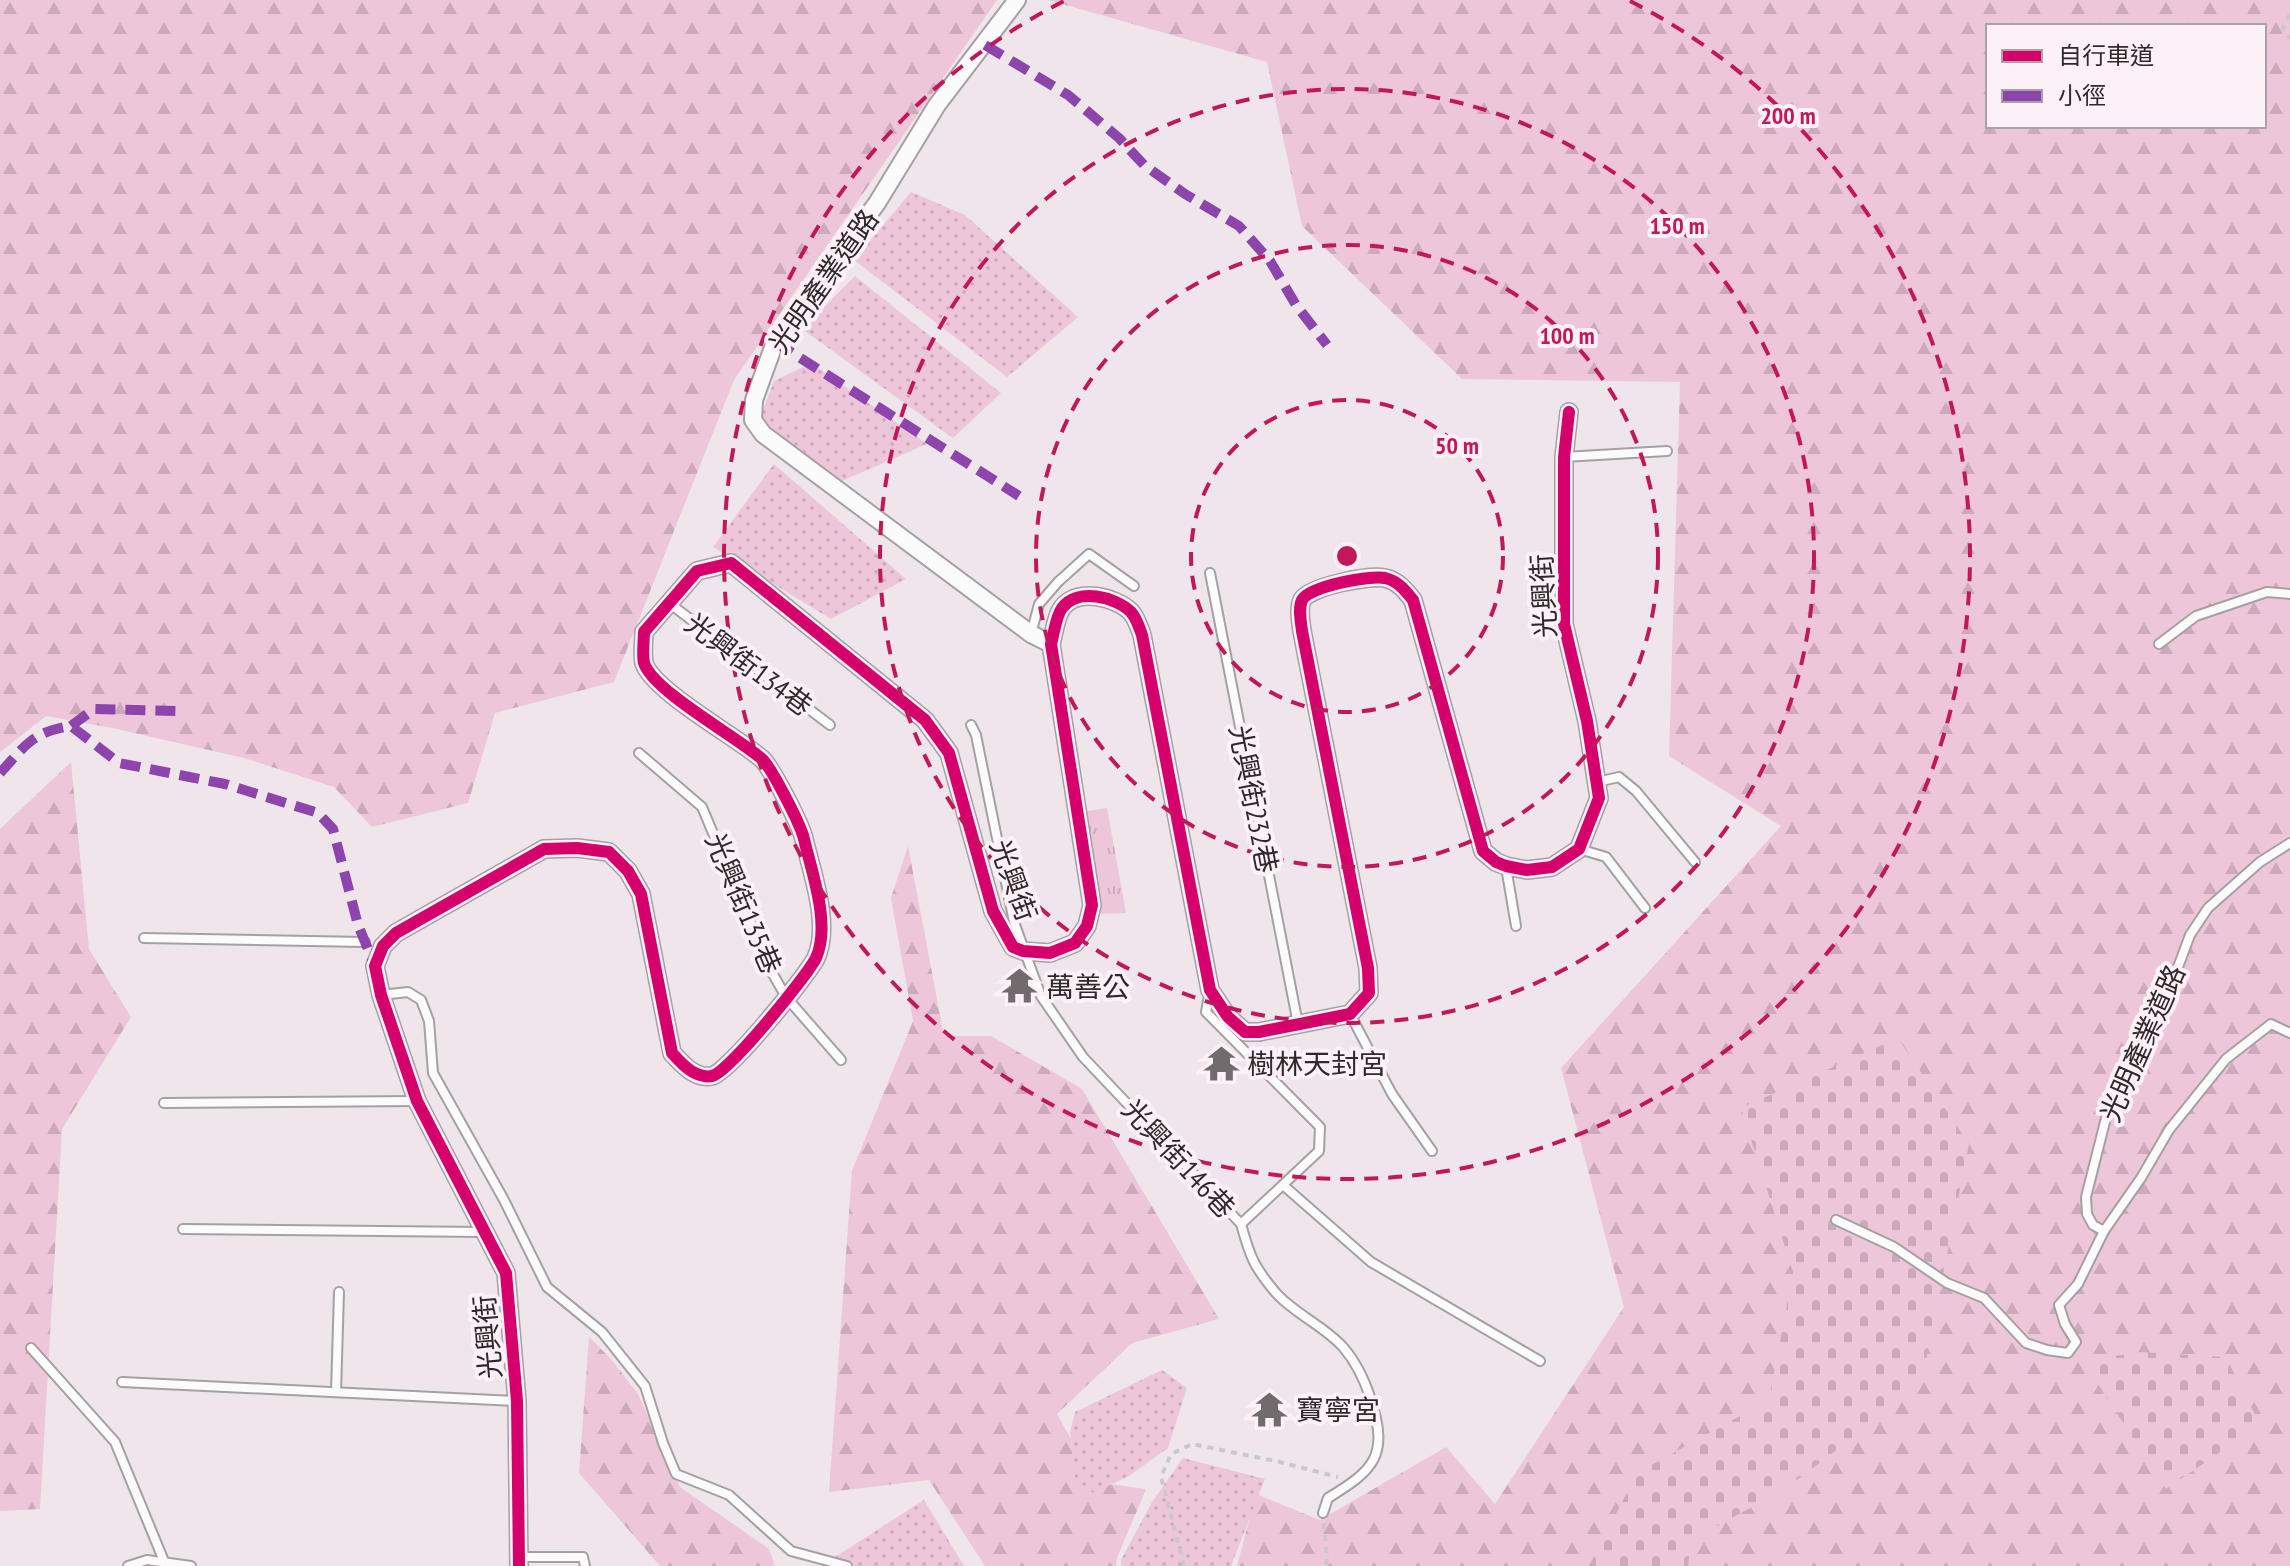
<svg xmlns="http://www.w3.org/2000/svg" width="2290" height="1566" viewBox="0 0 2290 1566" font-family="'PT Sans Narrow','Noto Sans TC',sans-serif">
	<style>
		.grass { fill: url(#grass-tufts) }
		.forest { fill: url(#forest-firs); fill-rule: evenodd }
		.cemetery { fill: url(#cemetery-stones) }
		.garden { fill: url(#garden-dots) }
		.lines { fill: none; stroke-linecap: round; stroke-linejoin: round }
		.lane-casing { stroke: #a6a0a2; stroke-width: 12 }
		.street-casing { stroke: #a6a0a2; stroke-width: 20 }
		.path { stroke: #cac8c8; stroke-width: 4; stroke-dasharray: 6 6; stroke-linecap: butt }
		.lane { stroke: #fcfbfc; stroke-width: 8 }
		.street { stroke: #fcfbfc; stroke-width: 16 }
		.quiet { stroke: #8e44ad; stroke-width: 10; stroke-dasharray: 20 10; stroke-linecap: butt }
		.cycleway-casing { stroke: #fdf1f7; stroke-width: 17 }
		.cycleway { stroke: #d6006c; stroke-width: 12 }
		.ring { fill: none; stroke: #c2185b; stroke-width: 4; stroke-dasharray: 14 10 }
		.labels { text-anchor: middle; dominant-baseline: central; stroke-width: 8; stroke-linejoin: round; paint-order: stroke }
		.street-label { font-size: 28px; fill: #2e292b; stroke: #fdf1f7 }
		.poi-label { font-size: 28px; fill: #2e292b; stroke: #fdf1f7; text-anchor: start }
		.centre { fill: #c2185b; stroke: #fdf1f7; stroke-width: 4 }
		.ring-label { font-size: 24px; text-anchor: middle; font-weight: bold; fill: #c2185b; stroke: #fdf1f7; stroke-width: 8; stroke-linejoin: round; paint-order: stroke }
	</style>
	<defs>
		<pattern id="grass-tufts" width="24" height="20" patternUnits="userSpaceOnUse" patternTransform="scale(2)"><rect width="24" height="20" fill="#eec6da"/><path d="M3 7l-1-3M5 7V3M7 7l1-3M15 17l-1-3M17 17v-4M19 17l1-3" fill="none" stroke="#cab"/></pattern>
		<pattern id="forest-firs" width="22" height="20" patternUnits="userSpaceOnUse" patternTransform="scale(2)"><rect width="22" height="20" fill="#eec6da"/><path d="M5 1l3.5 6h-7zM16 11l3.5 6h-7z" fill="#cab"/></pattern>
		<pattern id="cemetery-stones" width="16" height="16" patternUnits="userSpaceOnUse" patternTransform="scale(2)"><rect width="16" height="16" fill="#eec6da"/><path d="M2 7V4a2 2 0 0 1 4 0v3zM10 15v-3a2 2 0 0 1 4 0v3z" fill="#cab"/></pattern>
		<pattern id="garden-dots" width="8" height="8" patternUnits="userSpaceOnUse" patternTransform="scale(2)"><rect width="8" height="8" fill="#eec6da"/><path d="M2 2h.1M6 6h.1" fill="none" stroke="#cab" stroke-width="1.8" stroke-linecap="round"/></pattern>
	</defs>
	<rect width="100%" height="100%" fill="#eee6ea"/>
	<path class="grass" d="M1107,808L1126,913L1101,914L1081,812Z"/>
	<g class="forest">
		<path d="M0,0H997L734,380L614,682L495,713L468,803L372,827L334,787L244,758L112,728L46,716L0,752Z"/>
		<path d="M1048,0H2290V1566H1237L1256,1494L1320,1520L1446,1447L1495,1504L1624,1307L1561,1068L1781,826L1669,756L1680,382L1462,379L1302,226L1267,62ZM1988,26H2264V126H1988Z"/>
		<path d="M71,762L89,949L131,1017L62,1129L40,1509L0,1511V829Z"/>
		<path d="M908,846L944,1036H991L1082,1089L1219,1319L1132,1343L1057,1414L1095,1482L1146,1489L1117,1558L1116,1566H985L929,1480L829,1492L852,1171L913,1021L891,898Z"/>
		<path d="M589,1337L611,1359L638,1394L680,1487L769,1549L775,1566H660L579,1473Z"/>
	</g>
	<g class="cemetery">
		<path d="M1898,1038L1969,1144L1921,1386L1785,1489L1691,1540L1688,1566H1589L1637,1473L1769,1400L1793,1272L1741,1108Z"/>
		<path d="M2140,1352L2226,1357L2260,1425L2166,1489L2083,1361Z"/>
	</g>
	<g class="garden">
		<path d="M911,192L965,215L1078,317L1007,377L854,260Z"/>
		<path d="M855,276L1001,393L953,438L802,329Z"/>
		<path d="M811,363L927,444L842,481L775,442L760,418L774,381Z"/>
		<path d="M774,464L906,579L831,619L713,547Z"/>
		<path d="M1162,1370L1187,1388L1168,1448L1129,1476L1093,1493L1075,1479L1070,1432L1075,1412Z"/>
		<path d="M1183,1458L1265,1479L1231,1566H1121V1560L1152,1502Z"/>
		<path d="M924,1500L964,1566H821Z"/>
	</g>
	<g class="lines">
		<defs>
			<g id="lane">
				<path d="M1564,457L1667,451"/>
				<path d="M1210,573L1298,1024"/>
				<path d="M669,603L830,725"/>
				<path d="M1031,634L1039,604L1058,582L1089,554L1134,586"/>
				<path d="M2159,644L2196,616L2267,592L2290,594"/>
				<path d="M971,725L976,735L1014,922L1041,996L1083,1057L1241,1224L1319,1151L1320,1127L1206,1012L1210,990"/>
				<path d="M639,753L702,807L770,969L786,997L841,1060"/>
				<path d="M1597,782L1619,777L1636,791L1695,862"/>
				<path d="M2290,843L2260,862L2208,908L2190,935L2153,1034L2108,1110L2086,1197L2087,1214L2093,1225L2104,1231L2141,1178L2169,1130L2226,1059L2271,1024L2290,1033"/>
				<path d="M1579,849L1606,857L1645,908"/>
				<path d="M1506,867L1516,926"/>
				<path d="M144,938L365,942"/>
				<path d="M381,995L408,992L421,1000L429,1021L433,1073L504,1200L547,1287L602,1332L645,1386L663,1443L676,1474L729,1495L791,1551L847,1566"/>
				<path d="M1350,1014L1392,1094L1432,1151"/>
				<path d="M164,1103L417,1101"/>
				<path d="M1283,1185L1371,1262L1540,1361"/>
				<path d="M1836,1220L1894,1247L1947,1283L1984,1298L2026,1343L2047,1350L2068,1353L2076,1342L2065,1324L2059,1305L2078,1284L2104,1231"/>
				<path d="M1241,1224C1250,1257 1254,1267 1276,1293C1295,1314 1324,1326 1343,1347C1356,1362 1365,1381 1371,1400C1389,1456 1374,1470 1328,1498L1323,1513"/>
				<path d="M183,1229L483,1232"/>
				<path d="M31,1348L115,1442L166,1566"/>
				<path d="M122,1382L517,1401"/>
				<path d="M336,1392L339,1292"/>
				<path d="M519,1557H583L585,1566"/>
				<path d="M128,1566L147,1560L191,1566"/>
			</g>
			<g id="street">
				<path d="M1017,0L937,105L877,203L775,342L754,400L753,420L763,434L1031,634L1051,644"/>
				<path d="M519,1566L517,1401L506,1273L417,1101L381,995L375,966L383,946L396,933L544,849L577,848L609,852L628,871L641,894L672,1053C682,1064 695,1079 712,1076C728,1073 807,976 816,958C831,925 812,873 804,839C801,825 771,767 762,759C737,737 653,691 644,663C642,654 644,641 644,632L697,571L731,563L925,720L949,753L993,911L1013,947L1023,951L1050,953L1075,943L1087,926L1092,905L1051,644C1054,633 1056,616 1062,608C1077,587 1116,597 1131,612C1137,619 1139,627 1142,635L1210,990L1228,1017L1245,1032H1259L1350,1014L1369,993L1368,968L1302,631C1301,622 1298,609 1302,600C1310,586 1370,575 1385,578C1398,581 1405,590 1413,600L1483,851L1496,862L1506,866L1527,870L1552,867L1579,849L1599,798L1587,721L1564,624V457L1569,412"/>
			</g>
		</defs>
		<use href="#lane" class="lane-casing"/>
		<use href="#street" class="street-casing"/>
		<g class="path">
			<path d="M2290,14L2283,28L2290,39"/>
			<path d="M1324,1523L1327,1560L1325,1566"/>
			<path d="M1184,1566L1161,1477L1171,1454L1192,1444L1280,1462L1338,1477"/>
		</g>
		<use href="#lane" class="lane"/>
		<use href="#street" class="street"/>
		<g class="quiet">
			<path d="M985,45L1068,95L1119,138L1144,165L1185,194L1239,226L1270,261L1296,305L1327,345"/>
			<path d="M775,342L1019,496"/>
			<path d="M71,726L94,709L176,711"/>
			<path d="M0,773C26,745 32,732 71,726L119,763L225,784L318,813L333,829L358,925L375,966"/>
		</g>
		<defs>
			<path id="cycleway" d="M519,1566L517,1401L506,1273L417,1101L381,995L375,966L383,946L396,933L544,849L577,848L609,852L628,871L641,894L672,1053C682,1064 695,1079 712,1076C728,1073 807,976 816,958C831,925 812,873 804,839C801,825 771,767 762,759C737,737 653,691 644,663C642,654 644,641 644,632L697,571L731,563L925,720L949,753L993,911L1013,947L1023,951L1050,953L1075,943L1087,926L1092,905L1051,644C1054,633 1056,616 1062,608C1077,587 1116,597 1131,612C1137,619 1139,627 1142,635L1210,990L1228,1017L1245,1032H1259L1350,1014L1369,993L1368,968L1302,631C1301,622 1298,609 1302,600C1310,586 1370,575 1385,578C1398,581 1405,590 1413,600L1483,851L1496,862L1506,866L1527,870L1552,867L1579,849L1599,798L1587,721L1564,624V457L1569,412"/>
		</defs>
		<use href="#cycleway" class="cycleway-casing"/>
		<use href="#cycleway" class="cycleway"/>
	</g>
	<g class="ring">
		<circle cx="1347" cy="556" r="156"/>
		<circle cx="1347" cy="556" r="311"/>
		<circle cx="1347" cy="556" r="467"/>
		<path d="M1630 1A623 623 0 1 1 1064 1"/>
	</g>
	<defs>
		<symbol id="temple-bare" viewBox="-9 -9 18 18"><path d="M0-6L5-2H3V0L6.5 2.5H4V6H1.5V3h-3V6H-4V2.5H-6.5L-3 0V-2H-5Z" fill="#716b6e" stroke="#fdf1f7" stroke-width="2.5" paint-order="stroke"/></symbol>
	</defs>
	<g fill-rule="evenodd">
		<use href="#temple-bare" x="994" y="960" width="51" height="51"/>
		<use href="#temple-bare" x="1196" y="1038" width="51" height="51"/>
		<use href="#temple-bare" x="1244" y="1384" width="51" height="51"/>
	</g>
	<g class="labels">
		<g class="street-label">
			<text transform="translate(823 281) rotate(-55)">光明產業道路</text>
			<text transform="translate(1543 596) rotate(-93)">光興街</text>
			<text transform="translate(749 664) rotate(37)">光興街134巷</text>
			<text transform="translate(1254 799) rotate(79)">光興街232巷</text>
			<text transform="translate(1014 880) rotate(70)">光興街</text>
			<text transform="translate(744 903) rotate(67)">光興街135巷</text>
			<text transform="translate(2142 1043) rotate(-66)">光明產業道路</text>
			<text transform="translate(1179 1158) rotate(47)">光興街146巷</text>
			<text transform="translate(487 1337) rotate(-95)">光興街</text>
		</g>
		<g class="poi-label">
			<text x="1046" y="986">萬善公</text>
			<text x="1247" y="1063">樹林天封宮</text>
			<text x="1296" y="1409">寶寧宮</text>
		</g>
	</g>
	<circle cx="1347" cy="556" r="12" class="centre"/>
	<g class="ring-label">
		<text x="1788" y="124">200 m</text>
		<text x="1677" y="234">150 m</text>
		<text x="1567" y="344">100 m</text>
		<text x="1457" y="454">50 m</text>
	</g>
	<rect x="1986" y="24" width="280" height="104" fill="#fdf1f7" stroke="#aaa1a5" stroke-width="2"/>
	<rect x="2002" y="50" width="40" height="12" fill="#d6006c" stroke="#aaa1a5" stroke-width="2"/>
	<text x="2058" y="64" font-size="24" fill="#2e292b">自行車道</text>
	<rect x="2002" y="90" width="40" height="12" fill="#8e44ad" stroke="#aaa1a5" stroke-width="2"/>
	<text x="2058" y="104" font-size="24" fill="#2e292b">小徑</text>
</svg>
